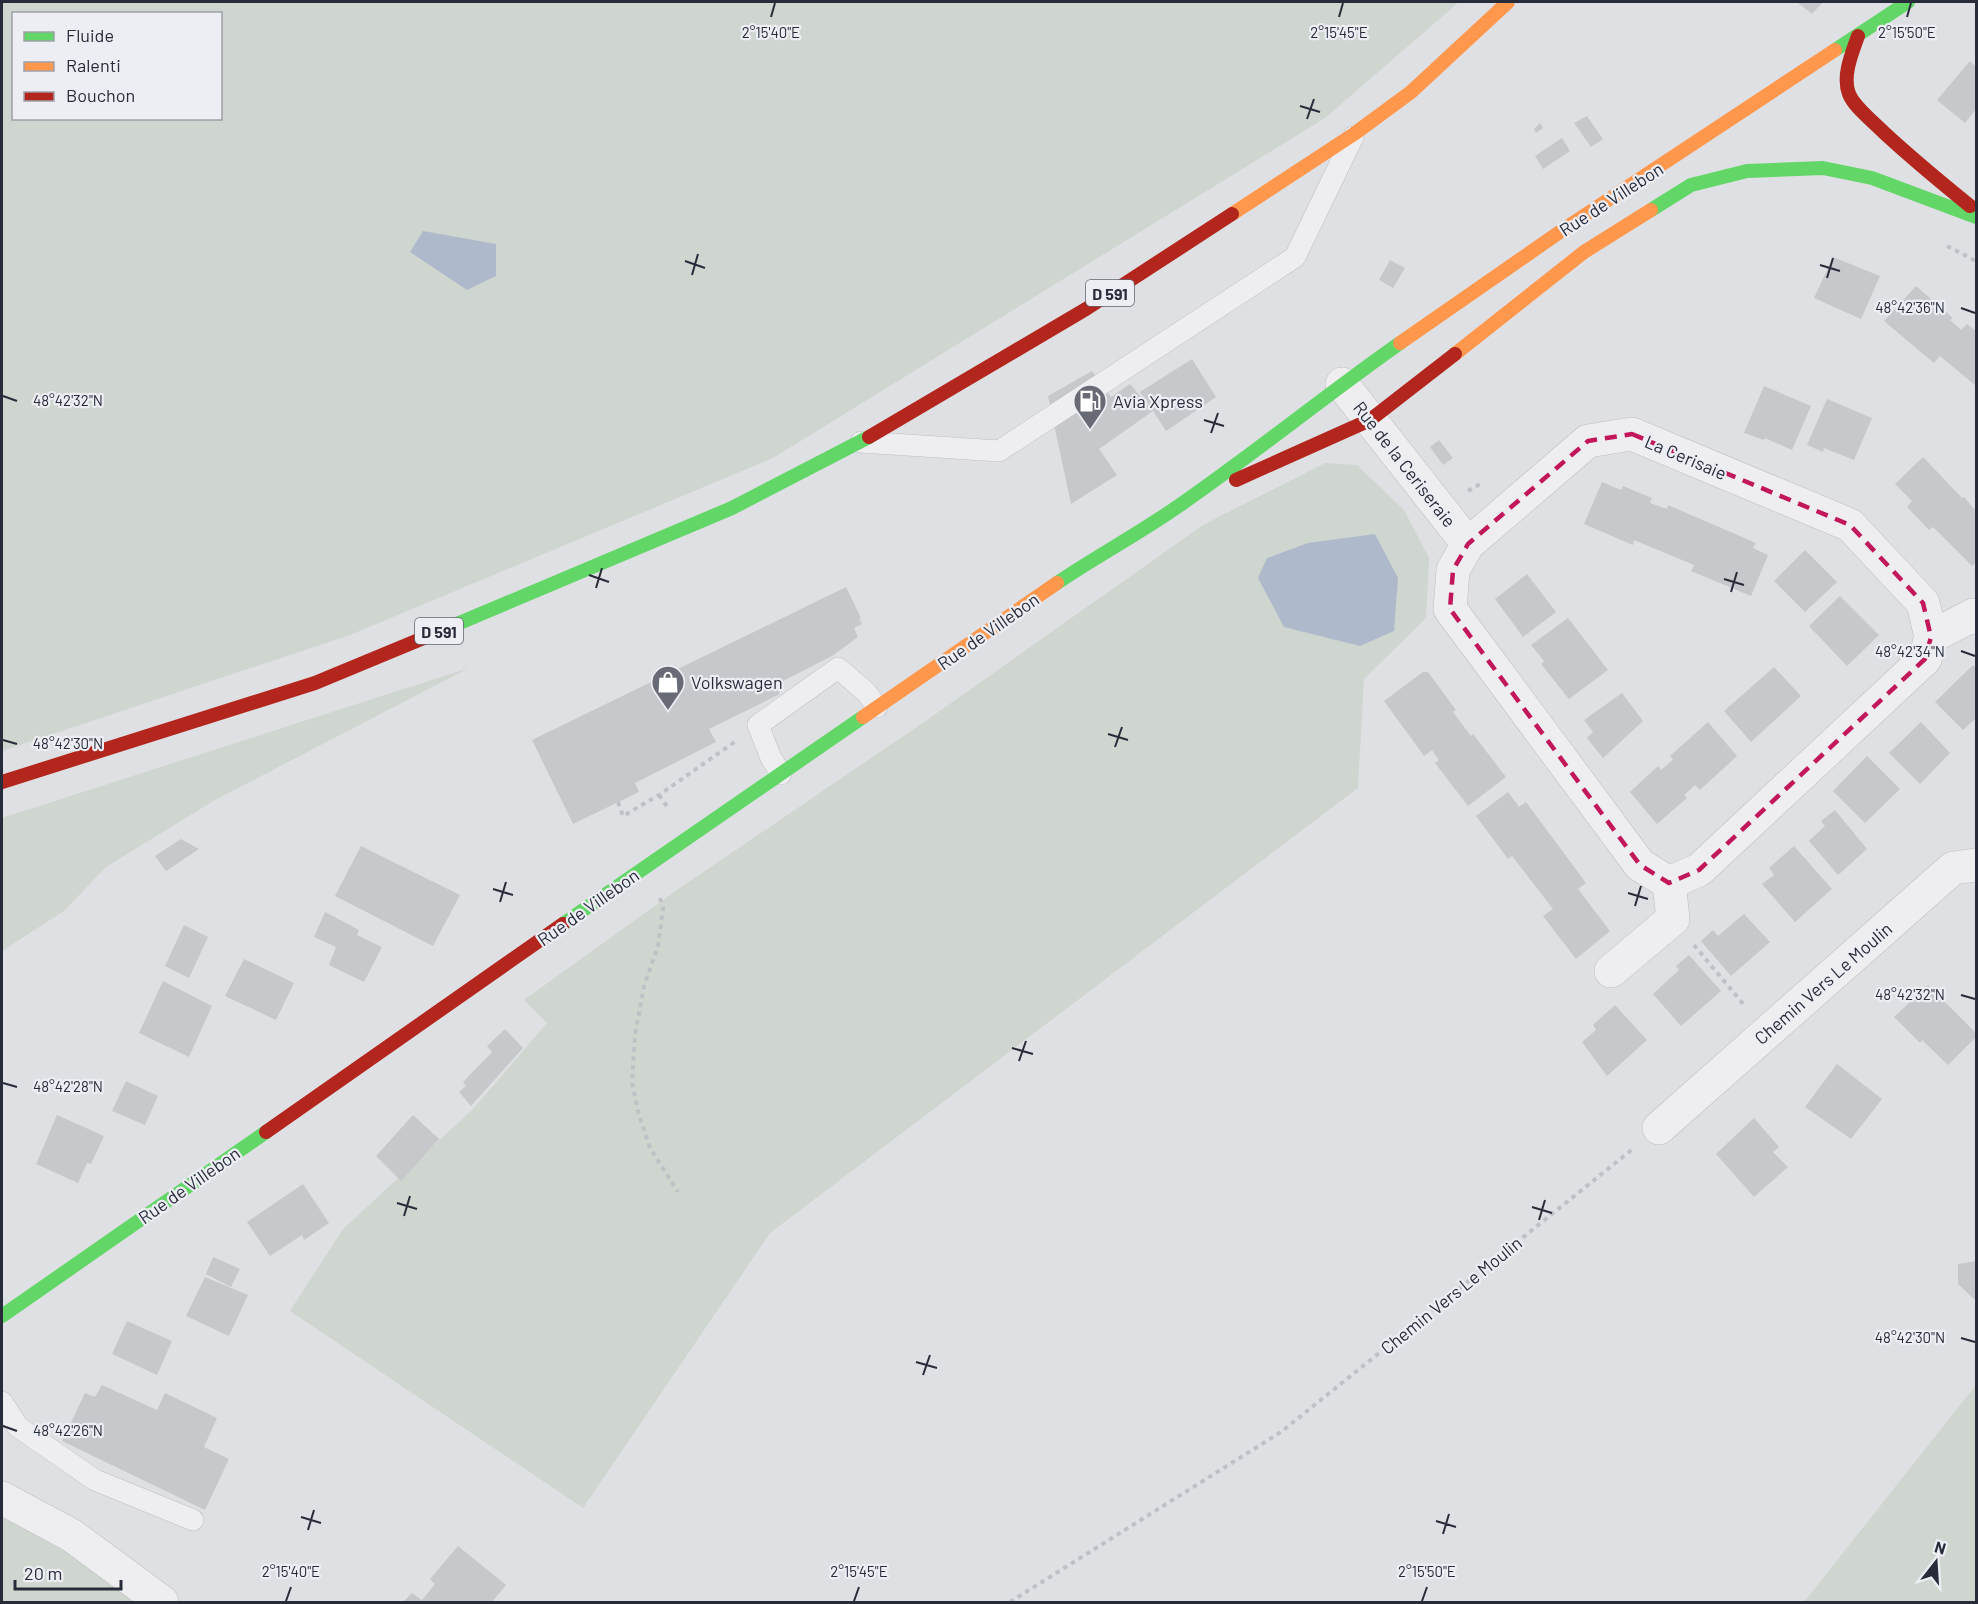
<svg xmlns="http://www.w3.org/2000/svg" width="1978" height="1604" viewBox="0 0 1978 1604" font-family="Barlow,sans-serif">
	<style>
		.green { fill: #ced6cf; fill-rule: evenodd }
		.water { fill: #afb9cc }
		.building { fill: #c7c8cb }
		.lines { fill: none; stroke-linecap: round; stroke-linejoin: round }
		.lane-casing { stroke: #bdbec1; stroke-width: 22 }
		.street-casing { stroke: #bdbec1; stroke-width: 34 }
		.path { stroke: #c0c1c6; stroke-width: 4; stroke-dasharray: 4.5 4.5; stroke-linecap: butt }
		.lane { stroke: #eeeef0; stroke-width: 21 }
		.street { stroke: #eeeef0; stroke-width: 33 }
		.fast { stroke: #63d668; stroke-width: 14 }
		.slow { stroke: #ff974d; stroke-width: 14 }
		.jam { stroke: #b3261e; stroke-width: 14 }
		.marked { fill: none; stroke: #c2185b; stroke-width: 4.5; stroke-dasharray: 12 8; stroke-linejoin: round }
		.ticks { fill: none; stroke: #282c3a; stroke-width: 2 }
		.labels { text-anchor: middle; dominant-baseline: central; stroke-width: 4.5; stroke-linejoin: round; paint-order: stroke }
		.shield { fill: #eceef3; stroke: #636672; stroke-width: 1.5 }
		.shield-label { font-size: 16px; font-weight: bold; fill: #282c3a }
		.street-label { font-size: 18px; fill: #282c3a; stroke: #eceef3 }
		.poi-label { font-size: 18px; fill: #282c3a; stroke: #eceef3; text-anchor: start }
		.ticks-label { font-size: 15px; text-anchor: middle; fill: #282c3a; stroke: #eceef3; stroke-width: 4.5; stroke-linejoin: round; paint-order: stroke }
	</style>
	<rect width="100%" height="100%" fill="#dfe0e3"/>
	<g class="green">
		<path d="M2,2H1459L1325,118L773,458L350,635L2,751ZM14,14H220V118H14Z"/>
		<path d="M1325,463L1357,465L1404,510L1429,558L1426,618L1364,679L1358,788L770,1233L583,1508L290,1311L343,1229L472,1110L547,1023L524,1000L674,892L927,720L1203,525Z"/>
		<path d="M469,668L215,800L106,867L64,911L2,951V818Z"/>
		<path d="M1976,1385V1602H1804Z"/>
		<path d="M2,1516L133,1590L147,1602H2Z"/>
	</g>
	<g class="water">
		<path d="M423,231L496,244V276L467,290L410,252Z"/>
		<path d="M1375,534L1398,578L1394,631L1360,646L1284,627L1258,578L1267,558L1308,543Z"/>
	</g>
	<g class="building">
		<path d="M1797,2H1823L1812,14Z"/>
		<path d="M1970,61L1976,67V109L1965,123L1937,100Z"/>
		<path d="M1587,116L1603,139L1591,147L1574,123Z"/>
		<path d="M1540,123L1543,128L1536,133L1534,129Z"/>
		<path d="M1562,138L1570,151L1543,169L1535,156Z"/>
		<path d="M1833,257L1880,276L1861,319L1814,298Z"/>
		<path d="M1390,260L1405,268L1393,288L1379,280Z"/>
		<path d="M1916,286L1953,318L1950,320L1961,330L1967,324L1976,331V386L1940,356L1934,363L1884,321Z"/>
		<path d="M1192,359L1216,397L1166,431L1153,411L1099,449L1117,475L1071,504L1048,396L1092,371L1111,397L1130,384L1153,411L1140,392Z"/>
		<path d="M1764,386L1811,406L1792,450L1765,438L1764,440L1744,433Z"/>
		<path d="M1827,399L1872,418L1854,460L1824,448L1823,452L1807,445Z"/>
		<path d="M1439,440L1453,458L1443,465L1430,447Z"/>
		<path d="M1923,457L1962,498L1964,497L1976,511V562L1972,566L1933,527L1929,530L1907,507L1912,501L1895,484Z"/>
		<path d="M1602,482L1621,490L1623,486L1652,498L1650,503L1667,509L1668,505L1756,543L1753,548L1768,555L1751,596L1691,571L1694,565L1634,540L1633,545L1584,524Z"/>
		<path d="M1805,550L1837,582L1805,612L1774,581Z"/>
		<path d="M1527,574L1556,612L1523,637L1495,599Z"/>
		<path d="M846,587L861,618H859L862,624L854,628L858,637L832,656L775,685L780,694L709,729L716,742L635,783L639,792L573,824L532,740Z"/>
		<path d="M1840,596L1879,635L1847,666L1809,626Z"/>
		<path d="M1568,618L1608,670L1569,699L1541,664L1544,661L1531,645Z"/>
		<path d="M1973,665L1976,669V718L1963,730L1935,702Z"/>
		<path d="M1774,667L1801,696L1751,742L1724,711Z"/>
		<path d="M1423,672H1428L1456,710L1453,712L1471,736L1473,734L1506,777L1468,806L1435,763L1439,760L1432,750L1424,756L1384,701Z"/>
		<path d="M1622,693L1643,721L1603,758L1587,738L1593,732L1584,720Z"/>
		<path d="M1708,722L1737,756L1700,790L1695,785L1684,795L1687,798L1657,824L1630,792L1658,766L1661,770L1673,760L1670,756Z"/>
		<path d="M1921,722L1950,753L1920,784L1889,753Z"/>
		<path d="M1867,756L1900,789L1865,823L1833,791Z"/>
		<path d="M1508,792L1519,807L1526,802L1586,883L1578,889L1610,931L1576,959L1543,916L1553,909L1512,856L1508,859L1476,816Z"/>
		<path d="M1835,810L1867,849L1838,875L1809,841L1825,826L1821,821Z"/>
		<path d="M181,839L199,849L166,871L155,856Z"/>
		<path d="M361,846L460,895L433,946L335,896Z"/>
		<path d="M1794,846L1832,889L1795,922L1762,884L1774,875L1769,868Z"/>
		<path d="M325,912L359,930L357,935L382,947L364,982L329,965L336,947L314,937Z"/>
		<path d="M1744,914L1770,942L1731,976L1701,941L1713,930L1718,936Z"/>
		<path d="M184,925L208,937L189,978L165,966Z"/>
		<path d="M1689,955L1721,991L1681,1026L1653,994L1679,970L1676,966Z"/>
		<path d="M244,959L294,983L276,1020L225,996Z"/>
		<path d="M163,981L212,1006L189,1057L139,1033Z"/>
		<path d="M1928,985L1976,1033V1037L1948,1065L1922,1040L1920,1043L1894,1017Z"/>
		<path d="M1615,1005L1647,1040L1607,1076L1582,1042L1596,1030L1593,1025Z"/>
		<path d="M505,1029L523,1048L471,1106L459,1092L466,1086L463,1082L492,1052L487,1046Z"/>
		<path d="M1837,1064L1882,1099L1851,1139L1805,1107Z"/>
		<path d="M126,1081L158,1096L145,1125L112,1111Z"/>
		<path d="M57,1115L104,1136L91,1164L87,1163L78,1183L36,1164Z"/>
		<path d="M413,1115L439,1139L401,1181L376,1156Z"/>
		<path d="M1754,1118L1779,1147L1773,1152L1788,1167L1754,1197L1716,1154Z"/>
		<path d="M303,1184L329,1223L304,1240L302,1235L270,1256L247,1222Z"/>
		<path d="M213,1257L240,1269L231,1287L206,1274Z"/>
		<path d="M1976,1261V1301L1958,1284V1264Z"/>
		<path d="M205,1277L248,1295L229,1336L186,1316Z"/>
		<path d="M127,1321L172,1341L157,1375L112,1354Z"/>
		<path d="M102,1385L157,1410L165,1393L217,1418L204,1447L229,1459L205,1510L62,1441L85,1393L95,1397Z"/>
		<path d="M458,1546L506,1585L492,1602H403L412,1593L422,1600L435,1584L430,1579Z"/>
	</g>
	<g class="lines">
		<defs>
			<g id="lane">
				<path d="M861,442L999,451L1295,257L1353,137"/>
				<path d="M781,774L771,758L758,725L838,668L866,692L877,707"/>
				<path d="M2,1402L18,1427L95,1480L193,1520"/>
			</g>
			<g id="street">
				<path d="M1342,384L1468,544"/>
				<path d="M1632,434L1850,525L1923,603L1931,637L1925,659L1699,870L1669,883L1640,865L1450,609L1453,570L1468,544L1588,441Z"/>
				<path d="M1931,637L1973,615L1976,618"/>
				<path d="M1611,971L1673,919L1669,883"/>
				<path d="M1659,1128L1953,868L1976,865"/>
				<path d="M2,1498L71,1535L162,1602"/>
			</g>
		</defs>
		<use href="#lane" class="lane-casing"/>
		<use href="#street" class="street-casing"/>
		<g class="path">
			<path d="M1947,246L1976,261"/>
			<path d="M1468,491L1482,483"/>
			<path d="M659,795L669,809"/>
			<path d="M618,802L623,816L659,795L736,741"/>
			<path d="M660,898L663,909L658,946L644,986L635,1035L632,1083L639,1115L650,1148L678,1192"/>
			<path d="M1694,945L1745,1006"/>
			<path d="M1010,1602L1281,1432L1634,1148"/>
		</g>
		<use href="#lane" class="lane"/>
		<use href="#street" class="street"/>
		<g class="fast">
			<path d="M1835,50L1908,2"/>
			<path d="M1651,210L1691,185L1747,171L1823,168L1872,178L1976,217"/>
			<path d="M1057,583C1097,556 1140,533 1180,505C1255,453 1326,395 1400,343"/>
			<path d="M438,632L732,508L869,437"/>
			<path d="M563,924L863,717"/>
			<path d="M2,1316L266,1132"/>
		</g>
		<g class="slow">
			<path d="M1232,214L1354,134L1411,92L1508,2"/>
			<path d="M1400,343L1567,227L1835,50"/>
			<path d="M1455,354L1584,252L1651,210"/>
			<path d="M863,717L1057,583"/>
		</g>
		<g class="jam">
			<path d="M1858,36C1852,53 1842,76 1849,94C1854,106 1867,116 1876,125C1906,154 1938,180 1970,206"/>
			<path d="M869,437L1086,309L1232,214"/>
			<path d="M1236,480L1370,420L1455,354"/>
			<path d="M2,782L315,683L438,632"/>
			<path d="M266,1132L563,924"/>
		</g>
	</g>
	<path class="marked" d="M1632,434L1850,525L1923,603L1931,637L1925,659L1699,870L1669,883L1640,865L1450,609L1453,570L1468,544L1588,441Z"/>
	<path class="ticks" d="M771,17L775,3M1339,17L1343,3M1907,17L1911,3M1300,106L1320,112M1307,119L1314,99M685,261L705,268M1820,265L1840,271M692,275L698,254M1827,278L1833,258M1961,308L1975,313M3,396L17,401M1204,420L1224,426M1211,433L1218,413M589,575L609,582M1724,579L1744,585M596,588L602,568M1731,592L1737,572M1961,651L1975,656M1108,734L1128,740M3,740L17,744M1115,747L1122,727M493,889L513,895M1628,893L1648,899M500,902L506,882M1635,906L1641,886M1961,995L1975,999M1012,1048L1033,1054M1019,1061L1026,1041M3,1083L17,1087M397,1203L417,1209M1532,1207L1552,1213M404,1216L410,1196M1539,1220L1545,1200M1961,1338L1975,1342M916,1362L937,1368M923,1375L930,1355M3,1426L17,1431M301,1517L321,1523M1436,1521L1456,1527M308,1530L314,1510M1443,1534L1449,1514M286,1601L291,1587M854,1601L859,1587M1422,1601L1427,1587"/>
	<defs>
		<symbol id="fuel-pin" viewBox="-11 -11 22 30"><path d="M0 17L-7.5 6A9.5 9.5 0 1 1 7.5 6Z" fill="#686b75" stroke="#eceef3"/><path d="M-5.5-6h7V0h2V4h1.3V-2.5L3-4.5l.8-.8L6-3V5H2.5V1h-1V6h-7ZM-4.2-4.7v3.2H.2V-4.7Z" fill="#fff"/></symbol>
		<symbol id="shop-pin" viewBox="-11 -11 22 30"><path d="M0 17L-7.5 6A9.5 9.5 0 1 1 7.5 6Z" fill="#686b75" stroke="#eceef3"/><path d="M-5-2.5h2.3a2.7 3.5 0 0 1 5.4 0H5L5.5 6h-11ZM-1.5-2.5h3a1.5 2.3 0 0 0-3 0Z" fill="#fff"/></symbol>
	</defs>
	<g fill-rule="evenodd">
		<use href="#fuel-pin" x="1071" y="382" width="38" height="52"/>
		<use href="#shop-pin" x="649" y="663" width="38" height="52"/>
	</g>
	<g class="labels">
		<g class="shield">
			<rect x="1086" y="280" width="48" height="26" rx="4.5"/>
			<rect x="415" y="618" width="48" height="26" rx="4.5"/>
		</g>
		<g class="shield-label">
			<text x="1110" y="293">D 591</text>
			<text x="439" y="631">D 591</text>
		</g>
		<g class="street-label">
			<text transform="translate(1611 199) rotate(-33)">Rue de Villebon</text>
			<text transform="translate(1686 457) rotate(23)">La Cerisaie</text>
			<text transform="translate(1405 464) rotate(52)">Rue de la Ceriseraie</text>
			<text transform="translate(988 631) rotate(-35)">Rue de Villebon</text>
			<text transform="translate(588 907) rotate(-35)">Rue de Villebon</text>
			<text transform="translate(1823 983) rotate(-41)">Chemin Vers Le Moulin</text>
			<text transform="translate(189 1185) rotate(-35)">Rue de Villebon</text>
			<text transform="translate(1451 1295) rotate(-39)">Chemin Vers Le Moulin</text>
		</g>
		<g class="poi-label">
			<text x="1113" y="401">Avia Xpress</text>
			<text x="691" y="682">Volkswagen</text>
		</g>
	</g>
	<g class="ticks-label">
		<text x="771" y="38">2°15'40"E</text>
		<text x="1339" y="38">2°15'45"E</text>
		<text x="1907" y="38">2°15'50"E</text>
		<text x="1910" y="313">48°42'36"N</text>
		<text x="68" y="406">48°42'32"N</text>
		<text x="1910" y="657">48°42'34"N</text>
		<text x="68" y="749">48°42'30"N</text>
		<text x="1910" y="1000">48°42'32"N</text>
		<text x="68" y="1092">48°42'28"N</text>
		<text x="1910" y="1343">48°42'30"N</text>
		<text x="68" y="1436">48°42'26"N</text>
		<text x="291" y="1577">2°15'40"E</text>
		<text x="859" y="1577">2°15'45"E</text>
		<text x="1427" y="1577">2°15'50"E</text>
	</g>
	<rect width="1978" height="1604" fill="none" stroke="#282c3a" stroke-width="6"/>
	<rect x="12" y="12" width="210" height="108" fill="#eceef3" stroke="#9ea0a9" stroke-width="1.5"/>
	<rect x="24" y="32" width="30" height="9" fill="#63d668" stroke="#9ea0a9" stroke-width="1.5"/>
	<text x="66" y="42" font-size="18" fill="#282c3a">Fluide</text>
	<rect x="24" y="62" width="30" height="9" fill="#ff974d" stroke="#9ea0a9" stroke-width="1.5"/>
	<text x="66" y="72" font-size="18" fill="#282c3a">Ralenti</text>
	<rect x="24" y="92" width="30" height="9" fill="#b3261e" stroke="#9ea0a9" stroke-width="1.5"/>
	<text x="66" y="102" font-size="18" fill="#282c3a">Bouchon</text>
	<g transform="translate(1936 1562) rotate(17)" stroke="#eceef3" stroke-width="4.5" paint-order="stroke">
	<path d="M0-4.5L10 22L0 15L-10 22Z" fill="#282c3a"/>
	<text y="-9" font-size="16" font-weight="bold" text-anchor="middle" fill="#282c3a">N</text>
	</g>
	<path d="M15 1580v9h106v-9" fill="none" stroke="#282c3a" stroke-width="3"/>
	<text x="24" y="1580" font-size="18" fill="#282c3a" stroke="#eceef3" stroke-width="4.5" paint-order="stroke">20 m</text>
</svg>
